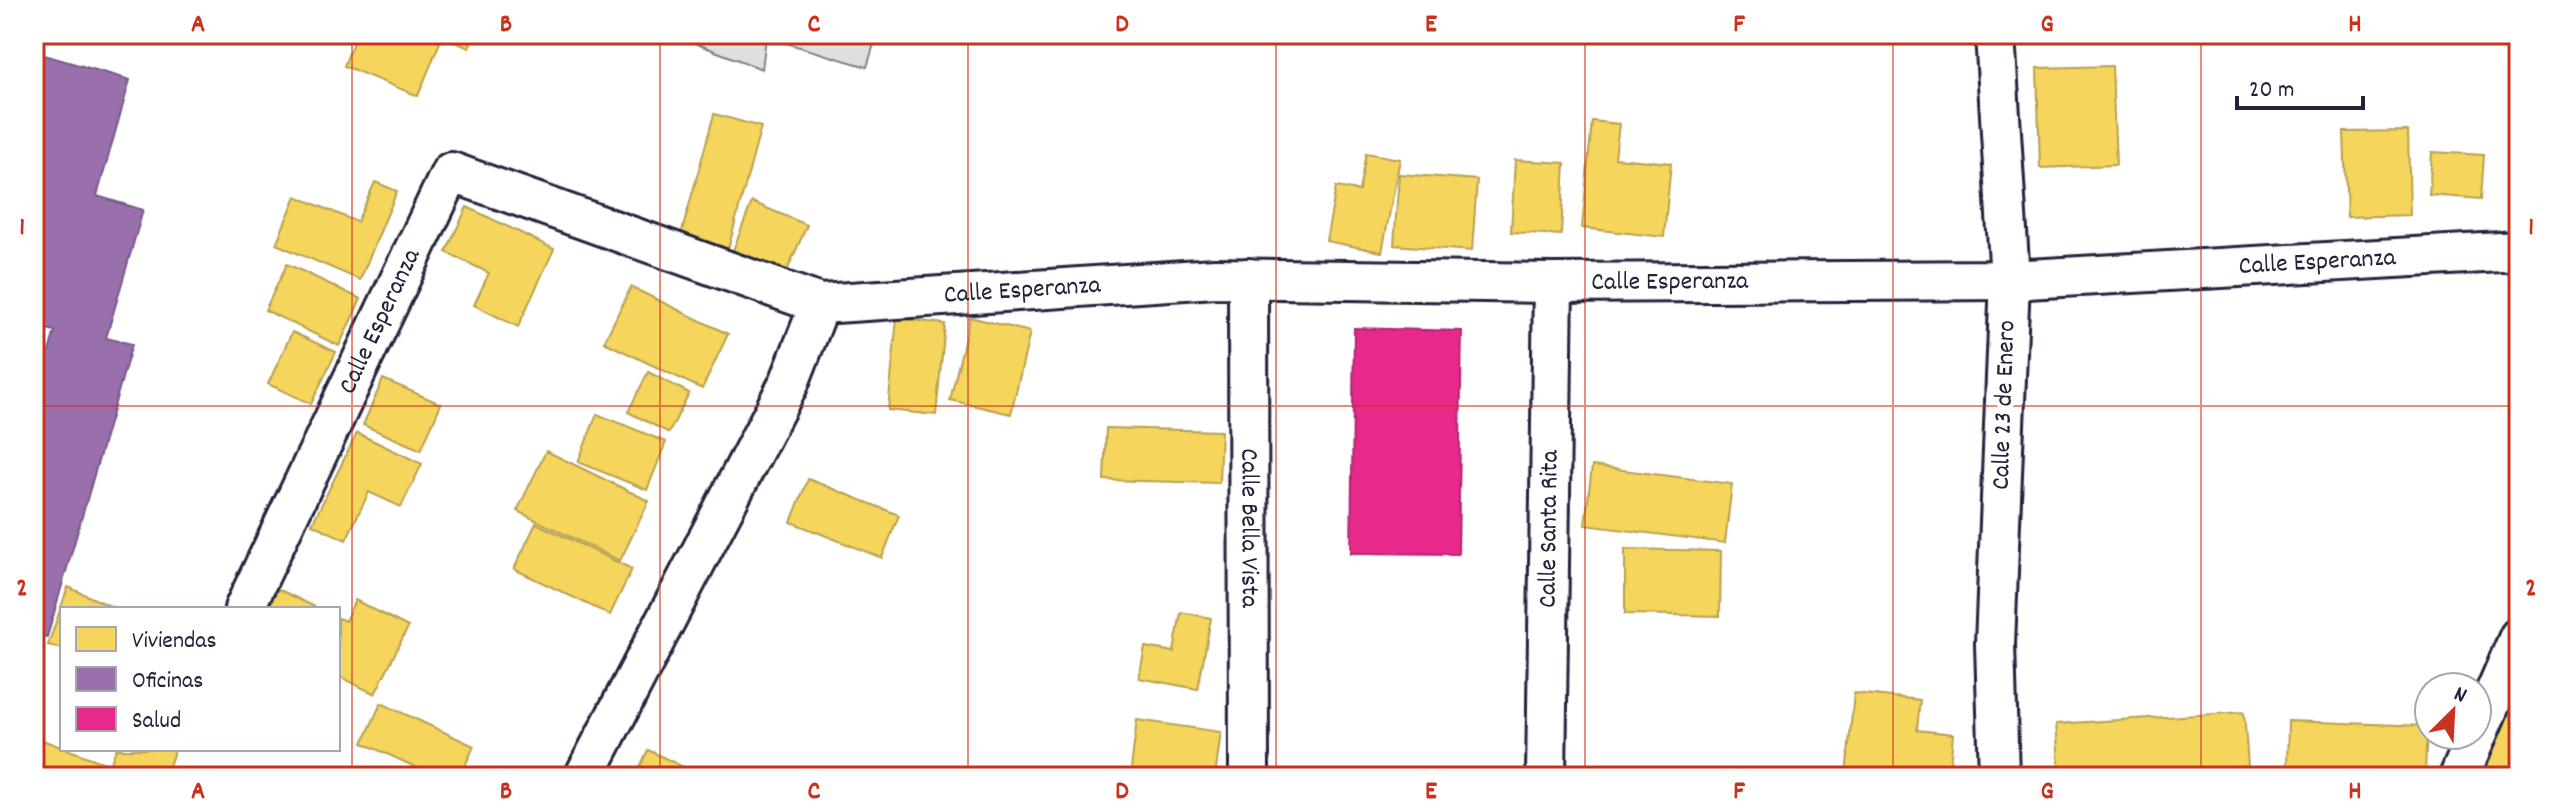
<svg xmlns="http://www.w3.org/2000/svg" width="2553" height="811" viewBox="0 0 2553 811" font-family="Dekko,sans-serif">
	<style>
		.green { fill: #dfdfe2; stroke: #80808e; stroke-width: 2 }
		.homes { fill: #f6d55c; stroke: #b69f52; stroke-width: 2 }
		.offices { fill: #9970ab; stroke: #755989; stroke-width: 2 }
		.health { fill: #e7298a; stroke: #ac2772; stroke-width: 2 }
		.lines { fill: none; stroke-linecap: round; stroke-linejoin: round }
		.street-casing { stroke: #22223b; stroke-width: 44 }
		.street { stroke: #fff; stroke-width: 38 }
		.grid { fill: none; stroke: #c8321e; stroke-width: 2; stroke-opacity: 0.55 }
		.labels { text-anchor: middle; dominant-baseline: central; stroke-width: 8; stroke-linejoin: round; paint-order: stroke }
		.street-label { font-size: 26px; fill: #22223b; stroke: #fff }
		.neatline { fill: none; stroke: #c8321e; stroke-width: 3 }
		.grid-label { font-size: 26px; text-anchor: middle; font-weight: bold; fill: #c8321e }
	</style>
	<rect width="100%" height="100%" fill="#fff"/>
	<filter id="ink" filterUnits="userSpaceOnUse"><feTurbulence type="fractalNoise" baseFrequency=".0125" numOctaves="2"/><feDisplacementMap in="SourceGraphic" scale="16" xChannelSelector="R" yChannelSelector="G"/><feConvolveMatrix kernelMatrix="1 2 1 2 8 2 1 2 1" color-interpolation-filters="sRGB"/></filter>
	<g filter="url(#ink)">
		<path class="green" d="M671,34H877L867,67L766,37L762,69Z"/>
		<g class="homes">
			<path d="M356,34H434L442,37L418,96L344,66Z"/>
			<path d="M443,34H474L469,48L442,37Z"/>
			<path d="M1808,34H1846V36L1808,37Z"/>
			<path d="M2112,66L2116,165L2040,168L2037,68Z"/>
			<path d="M714,114L761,127L728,249L681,235Z"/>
			<path d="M1592,121L1619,124L1615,158L1671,163L1664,237L1582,228Z"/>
			<path d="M2408,131L2410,215L2347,217L2344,132Z"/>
			<path d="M2432,152L2484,155L2481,199L2429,195Z"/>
			<path d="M1366,153L1400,159L1382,252L1326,241L1336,187L1359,191Z"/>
			<path d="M1515,160L1565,163L1561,235L1511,232Z"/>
			<path d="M1399,174L1477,180L1472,251L1394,245Z"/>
			<path d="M375,182L397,191L360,280L276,244L296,196L357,222Z"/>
			<path d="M752,202L807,225L783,280L730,258Z"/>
			<path d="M467,207L554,249L518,327L474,305L489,273L446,252Z"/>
			<path d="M287,264L361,299L339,346L265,310Z"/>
			<path d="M631,287L728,334L702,389L604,342Z"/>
			<path d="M970,317L1030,332L1011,414L950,400Z"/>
			<path d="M897,318L945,324L936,415L888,410Z"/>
			<path d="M292,332L336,352L311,404L268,384Z"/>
			<path d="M648,372L689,393L669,433L628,412Z"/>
			<path d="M383,379L441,404L421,450L363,425Z"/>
			<path d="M597,414L666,442L647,490L578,462Z"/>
			<path d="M1106,428L1221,431L1219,483L1104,480Z"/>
			<path d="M357,433L422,464L401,507L369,492L346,540L312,524Z"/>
			<path d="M546,451L649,501L620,561L517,511Z"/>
			<path d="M1592,466L1732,484L1725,543L1585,525Z"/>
			<path d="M808,479L899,515L882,558L791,522Z"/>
			<path d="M536,523L632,569L610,615L514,569Z"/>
			<path d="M1625,549L1721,551L1720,616L1625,614Z"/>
			<path d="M68,587L117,609H62V649L48,645Z"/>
			<path d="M278,589L319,609H268Z"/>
			<path d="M355,600L408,627L375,694L338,676V618L345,621Z"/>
			<path d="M1181,612L1211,618L1198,689L1139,678L1145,647L1174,652Z"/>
			<path d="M2519,665V777H2473Z"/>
			<path d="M1854,693L1920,700L1917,730L1953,734L1949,777L1846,775Z"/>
			<path d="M381,703L474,746L460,777H437L363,743Z"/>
			<path d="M2244,712L2248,766L2060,777L2056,724Z"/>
			<path d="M1137,720L1221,732L1215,777H1130Z"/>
			<path d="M2288,721L2427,726L2425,773L2287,769Z"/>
			<path d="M34,737L110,765L116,749H175L165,777H34Z"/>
			<path d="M648,750L704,777H635Z"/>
			<path d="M2273,767L2287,769L2346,777H2272Z"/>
		</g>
		<path class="offices" d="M34,52L130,80L97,196L143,210L106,338L132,344L47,637L34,633V403L55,331L34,326Z"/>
		<path class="health" d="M1354,328L1462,331L1458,554L1351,553Z"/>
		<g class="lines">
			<defs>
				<g id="street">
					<path d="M1995,34L2010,280L1995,644L1999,777"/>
					<path id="s1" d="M1248,278L1249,777"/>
					<path id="s2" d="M244,609L451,172L820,304L1215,278L1553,283L2010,280L2519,251"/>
					<path d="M584,777L789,383L820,304"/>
					<path id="s3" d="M1546,777L1553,283"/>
					<path d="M2459,777L2519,637"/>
				</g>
			</defs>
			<use href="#street" class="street-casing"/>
			<use href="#street" class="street"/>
		</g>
	</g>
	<path class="grid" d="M352,34V777M660,34V777M968,34V777M1276,34V777M1585,34V777M1893,34V777M2201,34V777M34,406H2519"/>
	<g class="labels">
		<g class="street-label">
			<text stroke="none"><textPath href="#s2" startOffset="2374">Calle Esperanza</textPath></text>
			<text stroke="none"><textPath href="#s2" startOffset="1726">Calle Esperanza</textPath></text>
			<text stroke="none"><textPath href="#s2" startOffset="1078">Calle Esperanza</textPath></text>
			<text stroke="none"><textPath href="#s2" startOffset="318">Calle Esperanza</textPath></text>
			<text transform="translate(2005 405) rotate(-88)">Calle 23 de Enero</text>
			<text stroke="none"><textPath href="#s1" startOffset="250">Calle Bella Vista</textPath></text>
			<text stroke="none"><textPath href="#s3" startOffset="248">Calle Santa Rita</textPath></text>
		</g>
	</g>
	<rect width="2553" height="811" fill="none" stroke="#fff" stroke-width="88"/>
	<rect x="60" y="607" width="280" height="144" fill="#ffffff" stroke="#a7a7b1" stroke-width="2"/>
	<rect x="76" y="627" width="40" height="24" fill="#f6d55c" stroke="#a7a7b1" stroke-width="2"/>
	<text x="132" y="647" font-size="24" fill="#22223b">Viviendas</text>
	<rect x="76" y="667" width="40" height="24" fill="#9970ab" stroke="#a7a7b1" stroke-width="2"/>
	<text x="132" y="687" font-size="24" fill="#22223b">Oficinas</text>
	<rect x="76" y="707" width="40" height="24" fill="#e7298a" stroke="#a7a7b1" stroke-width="2"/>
	<text x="132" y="727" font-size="24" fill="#22223b">Salud</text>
	<g transform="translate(2453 711) rotate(24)"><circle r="38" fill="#ffffff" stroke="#a7a7b1" stroke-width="2"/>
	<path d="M0-6L14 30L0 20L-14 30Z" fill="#c8321e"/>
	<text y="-12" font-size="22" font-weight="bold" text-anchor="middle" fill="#22223b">N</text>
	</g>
	<path d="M2237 96v12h126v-12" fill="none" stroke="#22223b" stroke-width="4"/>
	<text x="2249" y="96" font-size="24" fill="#22223b" stroke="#ffffff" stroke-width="6" paint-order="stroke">20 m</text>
	<rect x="44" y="44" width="2465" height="723" class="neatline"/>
	<g class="grid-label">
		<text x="198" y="31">A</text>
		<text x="506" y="31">B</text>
		<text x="814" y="31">C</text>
		<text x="1122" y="31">D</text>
		<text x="1431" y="31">E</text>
		<text x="1739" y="31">F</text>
		<text x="2047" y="31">G</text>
		<text x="2355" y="31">H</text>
		<text x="22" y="234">1</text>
		<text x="2531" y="234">1</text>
		<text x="22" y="595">2</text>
		<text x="2531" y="595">2</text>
		<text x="198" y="798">A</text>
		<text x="506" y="798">B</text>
		<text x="814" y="798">C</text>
		<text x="1122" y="798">D</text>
		<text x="1431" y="798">E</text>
		<text x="1739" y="798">F</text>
		<text x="2047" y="798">G</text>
		<text x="2355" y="798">H</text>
	</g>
</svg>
